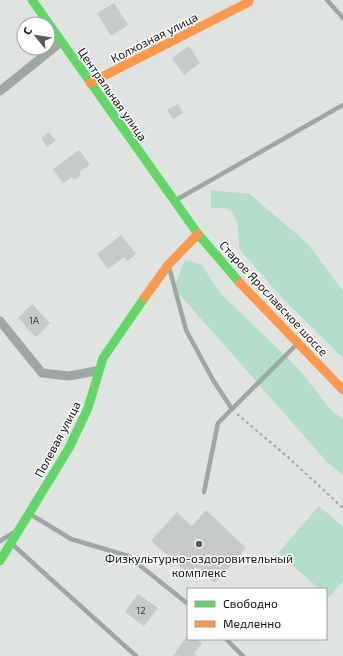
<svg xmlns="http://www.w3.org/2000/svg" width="343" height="656" viewBox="0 0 343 656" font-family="'Exo 2',sans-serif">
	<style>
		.green { fill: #b4dec9 }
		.building { fill: #c7cbc8 }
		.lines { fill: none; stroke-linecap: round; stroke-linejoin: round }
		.path { stroke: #a1a9a5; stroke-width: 2; stroke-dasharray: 3 3; stroke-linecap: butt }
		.lane { stroke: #9ca8a1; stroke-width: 4.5 }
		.street { stroke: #9ca8a1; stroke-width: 9 }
		.fast { stroke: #63d668; stroke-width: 9 }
		.slow { stroke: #ff974d; stroke-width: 9 }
		.poi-dot { fill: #585b59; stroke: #fff; stroke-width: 1.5 }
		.labels { text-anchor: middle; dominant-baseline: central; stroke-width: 3; stroke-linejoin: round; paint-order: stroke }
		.number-label { font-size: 10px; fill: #3e403f }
		.street-label { font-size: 12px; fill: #0f1110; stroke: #fff }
		.poi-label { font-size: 12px; fill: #0f1110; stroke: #fff }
	</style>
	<rect width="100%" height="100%" fill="#dfe4e1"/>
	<g class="green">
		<path d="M211,190L250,194L308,244L343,291V358L284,300L239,249L238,224L231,211L224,208H211Z"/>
		<path d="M185,260L201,264L220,293L297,367L331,410L343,419V475L328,463L174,288Z"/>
		<path d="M319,506L343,527V581L329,597L326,594V589H320L278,553Z"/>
	</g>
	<g class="building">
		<path d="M114,3L128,25L111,36L97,13Z"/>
		<path d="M189,46L200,63L184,75L172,58Z"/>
		<path d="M178,104L183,113L173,119L167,110Z"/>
		<path d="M49,132L56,141L47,147L41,138Z"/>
		<path d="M79,150L90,165L79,172L81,175L74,180L72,177L63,183L53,169Z"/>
		<path d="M121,235L136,254L127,261L124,257L108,269L97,254Z"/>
		<path d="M32,304L50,323L36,337L18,318Z"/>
		<path d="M206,510L246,548L215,583L196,567L189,574L151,541L177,512L192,526Z"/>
		<path d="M138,594L158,608L144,626L125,612Z"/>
		<path d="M188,634V639H197L202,643L194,654L197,656H173Z"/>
	</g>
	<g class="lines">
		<path class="path" d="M237,414L289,458L343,508"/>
		<g class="lane">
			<path d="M327,0L343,18"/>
			<path d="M176,200L343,105"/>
			<path d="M169,267L186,330L213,380L232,409"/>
			<path d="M204,492L218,423L297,344"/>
			<path d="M30,514L71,539L128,556L188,604"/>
			<path d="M0,541L13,533"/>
			<path d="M13,545L136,656"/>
			<path d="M226,639L243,656"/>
		</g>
		<g class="street">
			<path d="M0,91L61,42"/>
			<path d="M0,321L42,373L69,376L96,371"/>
		</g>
		<g class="fast">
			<path d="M32,0L198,234L240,283"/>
			<path d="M0,561L69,448L88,408L103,358L145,297"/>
		</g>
		<g class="slow">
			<path d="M90,83L249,2V0"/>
			<path d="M240,283L343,390"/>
			<path d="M145,297L168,265L198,234"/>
		</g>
	</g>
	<circle class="poi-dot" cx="199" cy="544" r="4"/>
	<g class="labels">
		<g class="number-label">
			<text x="34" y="320">1А</text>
			<text x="141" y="610">12</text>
		</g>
		<g class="street-label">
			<text transform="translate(154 37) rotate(-27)">Колхозная улица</text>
			<text transform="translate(113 94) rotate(55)">Центральная улица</text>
			<text transform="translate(274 298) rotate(47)">Старое Ярославское шоссе</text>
			<text transform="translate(57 439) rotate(-62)">Полевая улица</text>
		</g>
		<g class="poi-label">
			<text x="199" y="558">Физкультурно-оздоровительный<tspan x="199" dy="14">комплекс</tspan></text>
		</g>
	</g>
	<rect x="187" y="588" width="140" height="52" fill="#ffffff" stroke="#9fa09f"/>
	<rect x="195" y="601" width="20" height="6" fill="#63d668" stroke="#9fa09f"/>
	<text x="223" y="608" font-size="12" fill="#0f1110">Свободно</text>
	<rect x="195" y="621" width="20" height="6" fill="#ff974d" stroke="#9fa09f"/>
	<text x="223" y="628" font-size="12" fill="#0f1110">Медленно</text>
	<g transform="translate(36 36) rotate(300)"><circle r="19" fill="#ffffff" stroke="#9fa09f"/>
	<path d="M0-3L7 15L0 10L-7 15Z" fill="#585b59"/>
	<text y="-6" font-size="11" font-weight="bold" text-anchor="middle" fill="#0f1110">С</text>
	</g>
</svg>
